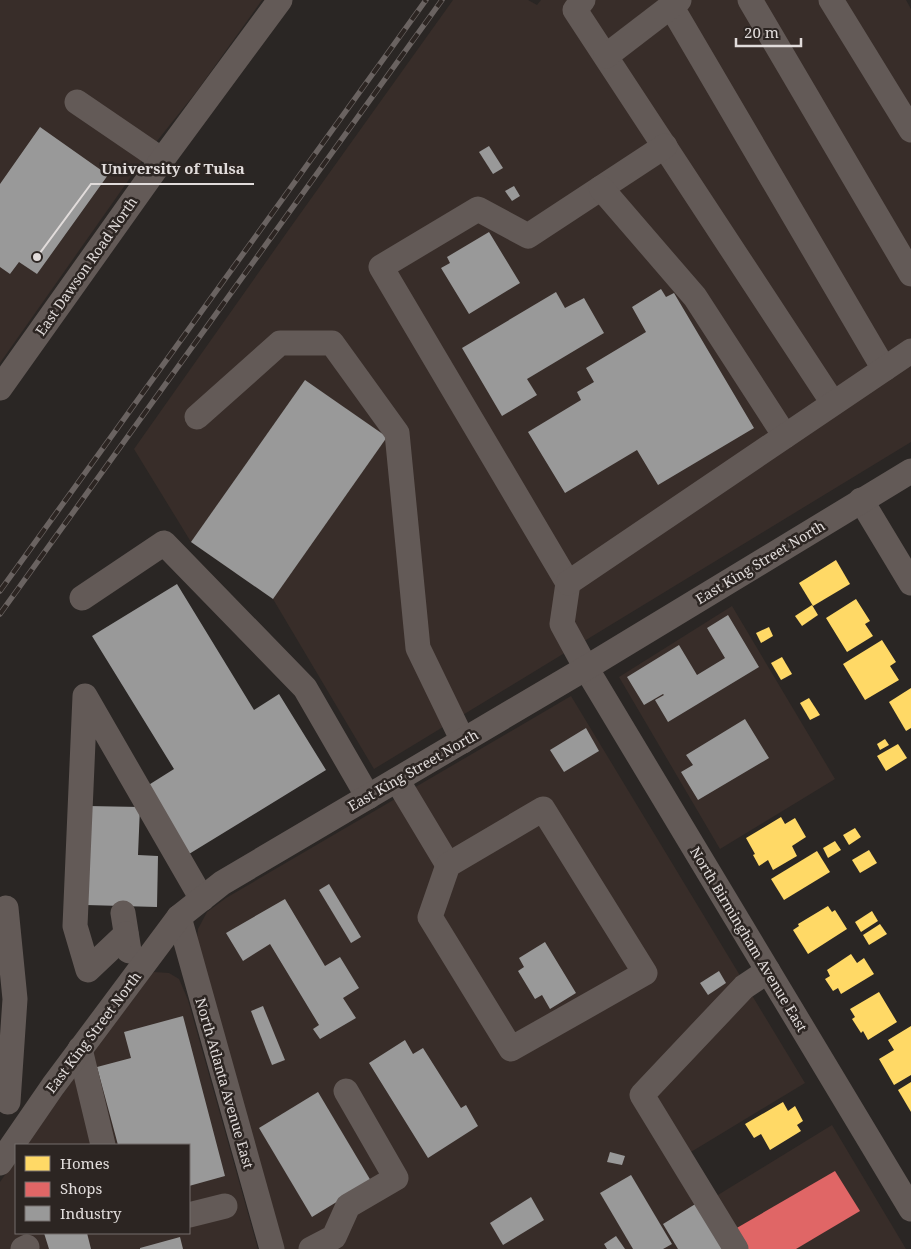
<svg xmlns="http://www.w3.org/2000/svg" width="911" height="1249" viewBox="0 0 911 1249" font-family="'Noto Serif',serif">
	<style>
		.built { fill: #382d29 }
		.homes { fill: #ffd966 }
		.shops { fill: #e06666 }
		.industry { fill: #999 }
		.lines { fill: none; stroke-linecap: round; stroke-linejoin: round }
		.minor { stroke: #635a57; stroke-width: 25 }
		.rail-casing { stroke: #6a6361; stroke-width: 5.5 }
		.rail { stroke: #2c2522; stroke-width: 4; stroke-dasharray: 11; stroke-linecap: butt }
		.labels { text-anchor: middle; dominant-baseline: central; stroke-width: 5; stroke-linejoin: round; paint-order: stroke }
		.street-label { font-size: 14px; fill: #e1dcdb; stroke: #2c2522 }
		.leader { fill: none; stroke: #e1dcdb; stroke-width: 2 }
		.callout-dot { fill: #e1dcdb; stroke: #2c2522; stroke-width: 2 }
		.callout-label { font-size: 15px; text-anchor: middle; font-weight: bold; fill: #e1dcdb; stroke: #2c2522; stroke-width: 5; stroke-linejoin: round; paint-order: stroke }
	</style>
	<rect width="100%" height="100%" fill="#2a2624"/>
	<g class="built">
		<path d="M0,0H262L197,91L149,151L0,363Z"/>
		<path d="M453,0H528L537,5L541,0H906L911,9V442L374,769L273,599L191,542L134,449L290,228Z"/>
		<path d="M732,606L835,779L720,849L619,677Z"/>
		<path d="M571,696L805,1083L686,1155L713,1198L832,1125L906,1249H282L196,950L198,929L207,912L226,898Z"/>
		<path d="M154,972L169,973L179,979L188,1000L258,1249H0V1182L16,1159V1233H189V1145H26L145,979Z"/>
	</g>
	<g class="homes">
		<path d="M836,560L850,584L813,606L799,583Z"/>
		<path d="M856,599L870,621L865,624L873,636L847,652L826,618Z"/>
		<path d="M812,605L818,615L802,626L795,616Z"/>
		<path d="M769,627L773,636L761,643L756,633Z"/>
		<path d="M882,640L896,662L890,666L899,680L865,700L843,664Z"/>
		<path d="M782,657L792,674L781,680L771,663Z"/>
		<path d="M911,688V728L906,731L889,702Z"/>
		<path d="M809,698L820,715L810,720L800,703Z"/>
		<path d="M885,739L889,745L880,750L877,744Z"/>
		<path d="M898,744L907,758L886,771L877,756Z"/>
		<path d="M781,817L785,824L795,818L806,837L792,846L797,856L773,870L768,860L759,866L753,855L755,854L746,838Z"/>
		<path d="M855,828L861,837L849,845L843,835Z"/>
		<path d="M835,841L841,850L828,858L823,848Z"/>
		<path d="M869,850L877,863L860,873L852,860Z"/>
		<path d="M817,851L830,872L784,900L771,879Z"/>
		<path d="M828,906L832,912L835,910L847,929L808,954L793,930L799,926L798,924Z"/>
		<path d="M872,911L878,921L861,932L855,922Z"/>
		<path d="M880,924L887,934L869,945L863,935Z"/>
		<path d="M851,954L857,963L864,958L874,974L841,994L838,988L833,991L825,979L830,976L827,970Z"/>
		<path d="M879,992L897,1022L868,1040L863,1031L861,1033L852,1019L855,1017L850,1009Z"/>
		<path d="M911,1026V1075L894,1085L879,1059L894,1050L888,1040Z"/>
		<path d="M911,1082V1112L898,1090Z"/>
		<path d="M783,1102L788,1111L795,1106L803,1121L797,1125L801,1131L770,1150L761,1134L754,1138L745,1124Z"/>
	</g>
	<path class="shops" d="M835,1171L860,1211L796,1249H746L735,1229Z"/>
	<g class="industry">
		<path d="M40,127L108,175L37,274L19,262L10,274L0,267V184Z"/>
		<path d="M489,146L503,168L493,174L479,152Z"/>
		<path d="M514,186L520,196L512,201L505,191Z"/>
		<path d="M489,232L520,283L469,314L441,268L450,263L447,257Z"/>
		<path d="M661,289L666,297L674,293L754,428L658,485L637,450L565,493L528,432L581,400L577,392L594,382L586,368L646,332L632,307Z"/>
		<path d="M556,292L565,308L584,298L604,333L527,379L537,395L502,416L462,348Z"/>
		<path d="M305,380L387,437L273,599L191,542Z"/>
		<path d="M177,584L254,710L279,694L326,770L189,854L147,786L174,769L92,636Z"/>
		<path d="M728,615L759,667L668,722L655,700L664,695L663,694L644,705L627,677L679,645L697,675L725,658L707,628Z"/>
		<path d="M745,719L769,758L698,800L681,772L693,765L686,755Z"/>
		<path d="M586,728L599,751L564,772L550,750Z"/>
		<path d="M88,806L140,807L138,855L158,856L157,907L86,905Z"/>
		<path d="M329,884L361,937L351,943L319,890Z"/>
		<path d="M285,899L325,966L340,957L359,988L343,998L356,1018L320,1039L313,1029L319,1025L270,944L243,961L226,933Z"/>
		<path d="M545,942L576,993L550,1009L542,995L535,999L518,971L524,967L519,958Z"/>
		<path d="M719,971L726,983L708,995L700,983Z"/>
		<path d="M263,1006L285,1060L272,1065L251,1011Z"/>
		<path d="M183,1016L225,1176L189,1186V1145H118L97,1067L131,1058L124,1032Z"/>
		<path d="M405,1040L413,1054L423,1048L461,1108L466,1105L478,1126L428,1158L369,1063Z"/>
		<path d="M318,1092L371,1181L312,1217L259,1128Z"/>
		<path d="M610,1152L625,1156L622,1165L607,1162Z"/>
		<path d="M631,1175L672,1244L663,1249H633L600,1193Z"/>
		<path d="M531,1197L544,1220L503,1245L490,1223Z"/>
		<path d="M697,1203L726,1249H678L663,1224Z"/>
		<path d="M44,1233H87L91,1249H49Z"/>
		<path d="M616,1236L625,1249H607L604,1244Z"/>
		<path d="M180,1237L183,1249H140V1248Z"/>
	</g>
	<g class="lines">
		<g class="minor">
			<path d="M583,0L575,10L833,403"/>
			<path d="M750,0L911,274"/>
			<path d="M831,0L911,130"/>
			<path d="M671,6L884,369"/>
			<path d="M606,56L679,0"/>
			<path d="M77,102L162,160"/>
			<path d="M665,146L528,236L478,209L381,267L568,583L562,624L586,668L911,1209"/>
			<path d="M601,188L695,297L785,436"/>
			<path d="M0,388L162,160L280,0"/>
			<path d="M197,417L280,343H332L397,433L418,648L463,741"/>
			<path d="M861,500L911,583"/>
			<path d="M568,583L911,351"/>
			<path d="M82,598L164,543L305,688L368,797"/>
			<path d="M397,780L448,865"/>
			<path d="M543,809L645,973L511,1049L430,917L448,865Z"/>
			<path d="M123,913L129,951"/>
			<path d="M0,915L6,908L15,999L8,1102"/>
			<path d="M179,917L272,1249"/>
			<path d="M126,934L88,970L75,926L85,696L202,899"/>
			<path d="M80,1049L103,1145"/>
			<path d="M0,1163L53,1086L179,917L222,883L586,668L911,471"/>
			<path d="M189,1215L225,1206"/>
			<path d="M23,1249L27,1247"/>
			<path d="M311,1249L334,1237L348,1206L396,1178L346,1091"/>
			<path d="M736,1249L642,1095L744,987L768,971"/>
		</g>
		<defs>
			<g id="rail">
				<path d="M0,591L426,0"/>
				<path d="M0,614L442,0"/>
			</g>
		</defs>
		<use href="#rail" class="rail-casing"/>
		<use href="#rail" class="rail"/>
	</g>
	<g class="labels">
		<g class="street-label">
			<text transform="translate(86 266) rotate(-55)">East Dawson Road North</text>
			<text transform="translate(760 562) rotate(-31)">East King Street North</text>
			<text transform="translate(413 770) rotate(-30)">East King Street North</text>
			<text transform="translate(749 939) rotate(59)">North Birmingham Avenue East</text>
			<text transform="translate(93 1032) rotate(-53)">East King Street North</text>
			<text transform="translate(225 1083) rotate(74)">North Atlanta Avenue East</text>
		</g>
	</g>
	<path class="leader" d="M37 257L91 184H254"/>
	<circle class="callout-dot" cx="37" cy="257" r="5"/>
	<g class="callout-label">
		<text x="173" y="174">University of Tulsa</text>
	</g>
	<rect x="15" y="1144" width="175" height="90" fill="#2c2522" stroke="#746e6c"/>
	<rect x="25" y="1156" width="25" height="15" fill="#ffd966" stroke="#746e6c"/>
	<text x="60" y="1169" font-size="15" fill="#e1dcdb">Homes</text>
	<rect x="25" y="1182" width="25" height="15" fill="#e06666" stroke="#746e6c"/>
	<text x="60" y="1194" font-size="15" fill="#e1dcdb">Shops</text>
	<rect x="25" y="1206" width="25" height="15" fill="#999999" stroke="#746e6c"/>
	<text x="60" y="1219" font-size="15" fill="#e1dcdb">Industry</text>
	<path d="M736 38v8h65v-8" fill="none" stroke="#e1dcdb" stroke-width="2.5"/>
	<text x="744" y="38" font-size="15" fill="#e1dcdb" stroke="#2c2522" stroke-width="4" paint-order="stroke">20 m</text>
</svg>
